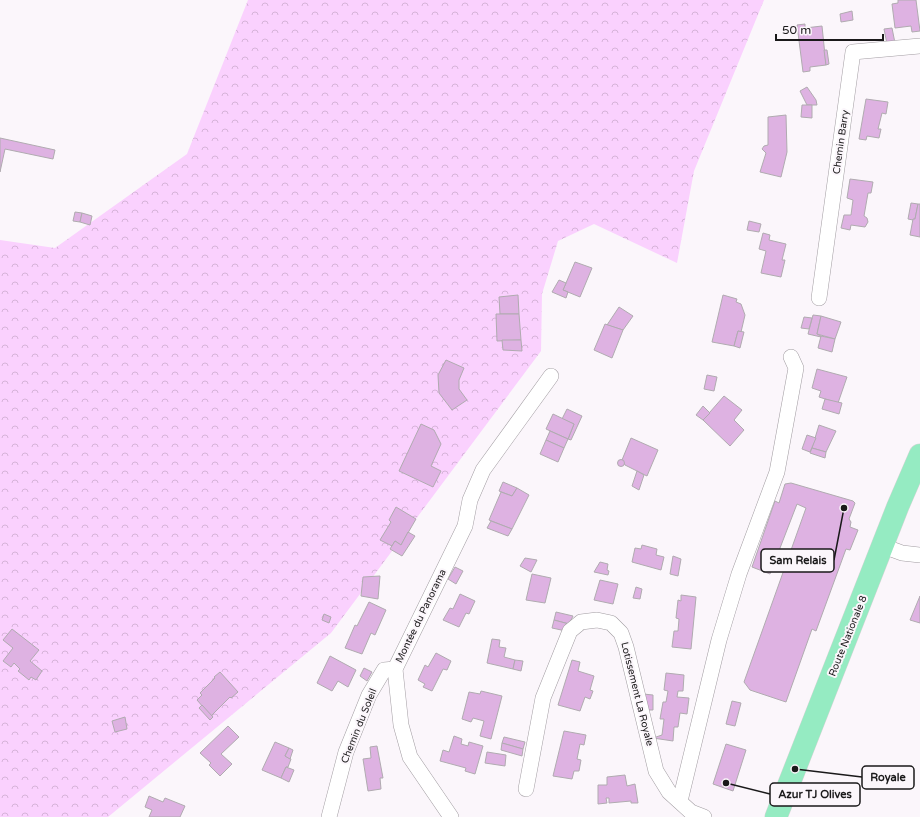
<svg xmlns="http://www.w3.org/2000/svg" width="920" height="817" viewBox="0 0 920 817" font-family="'Varela Round',sans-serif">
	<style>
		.forest { fill: url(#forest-crowns) }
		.building { fill: #deb2e2; stroke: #b0abb0 }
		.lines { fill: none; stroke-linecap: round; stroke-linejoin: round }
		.minor-casing { stroke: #a29da2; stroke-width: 16 }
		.primary-casing { stroke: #d6d6d6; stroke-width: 23 }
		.minor { stroke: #fff; stroke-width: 15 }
		.primary { stroke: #95ebc2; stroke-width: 22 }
		.labels { text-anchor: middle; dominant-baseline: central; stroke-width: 4; stroke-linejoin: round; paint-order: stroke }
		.street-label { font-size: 10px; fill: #1a191a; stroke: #fbf6fb }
		.leader { fill: none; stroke: #1a191a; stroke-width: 1.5 }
		.callout-dot { fill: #1a191a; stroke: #fbf6fb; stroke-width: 1.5 }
		.callout { fill: #fbf6fb; stroke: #1a191a; stroke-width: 1.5 }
		.callout-label { font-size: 11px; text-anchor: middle; font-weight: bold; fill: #1a191a }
	</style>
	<defs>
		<pattern id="forest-crowns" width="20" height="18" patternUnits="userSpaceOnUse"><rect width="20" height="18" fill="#fad1fe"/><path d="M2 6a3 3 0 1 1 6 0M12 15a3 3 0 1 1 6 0" fill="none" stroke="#d6b3d9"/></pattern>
	</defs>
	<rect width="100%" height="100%" fill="#fbf6fb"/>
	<path class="forest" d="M248,0H764L694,171L677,263L594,224L558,241L542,294L541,351L331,633L108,817H0V240L55,248L187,154Z"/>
	<g class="building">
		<path d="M898,0H916L920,31L912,32L911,26L895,28L892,4L898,3Z"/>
		<path d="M852,11L853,20L841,22L840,14Z"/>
		<path d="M805,24V28L822,26L826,65L810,67V71L803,72L797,25Z"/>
		<path d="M892,28L895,43L887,44L884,29Z"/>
		<path d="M824,50H827L829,64L826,65Z"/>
		<path d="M807,87L816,100L817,105H807L800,91Z"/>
		<path d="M866,99L888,102L886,114L882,113L878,129H881L879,138L867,136L866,140L859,139Z"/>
		<path d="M802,105H812V118L801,117Z"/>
		<path d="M786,115L787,152L781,177L760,172L766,153L762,149L764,146L768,145V117Z"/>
		<path d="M0,138L55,150L53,159L5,149L0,172Z"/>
		<path d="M850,179L873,182L871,193H868L864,216L867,218L868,222L865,227L851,225L850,230L841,228L844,215H851L853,200L847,198Z"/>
		<path d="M911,203L918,204L915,219L913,220L908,219Z"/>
		<path d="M918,204H920V237L910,235L913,219H915Z"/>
		<path d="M75,212L82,213L80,222L73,221Z"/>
		<path d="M82,213L92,216L90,225L80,222Z"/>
		<path d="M749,221L761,224L759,232L747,230Z"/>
		<path d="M763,233L770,235L769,240L786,244L782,260H785L781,277L761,273L766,251L759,249Z"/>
		<path d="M575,262L592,268L580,297L563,290Z"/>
		<path d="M559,280L566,283L563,290L568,292L566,298L552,292Z"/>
		<path d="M518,295L519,314H500L499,297Z"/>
		<path d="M723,295L737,299L736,302L741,304L745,315L741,332L738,331L734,346L712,342Z"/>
		<path d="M619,307L633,316L623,330L607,325Z"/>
		<path d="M496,314H519L521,340L497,341Z"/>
		<path d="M813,315L821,316L817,334L821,336V337L808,334Z"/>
		<path d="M821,316L841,322L835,339L817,334Z"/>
		<path d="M804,317L812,318L809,329L801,328Z"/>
		<path d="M605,324L623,330L612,358L594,350Z"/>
		<path d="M738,331L744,332L740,348L734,346Z"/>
		<path d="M821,336L835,339L832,352L818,348Z"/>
		<path d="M502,340H521L522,351L503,350Z"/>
		<path d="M446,360L464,368L459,380V389L467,400L452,410L439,393L438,375Z"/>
		<path d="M817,369L847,377L838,403L819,397L821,391L812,388Z"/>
		<path d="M707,375L717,377L714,391L704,389Z"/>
		<path d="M724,396L742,410L734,420L744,430L730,446L703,420Z"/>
		<path d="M825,399L842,403L839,414L822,409Z"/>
		<path d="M703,406L710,413L703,420L696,415Z"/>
		<path d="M567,409L582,416L571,440L568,439L574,424L562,419Z"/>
		<path d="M553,414L574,424L568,439L546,429Z"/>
		<path d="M421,424L434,430L441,444L431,466L441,471L433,487L399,471Z"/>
		<path d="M819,425L836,431L826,452L812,448Z"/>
		<path d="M550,431L568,439L564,448L546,440Z"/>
		<path d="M807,435L816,438L810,452L802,449Z"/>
		<path d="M631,438L658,450L647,476L625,465L622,460Z"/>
		<path d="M546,440L564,448L558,462L540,454Z"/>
		<path d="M812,448L826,452L825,458L810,453Z"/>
		<circle cx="621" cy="463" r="3.5"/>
		<path d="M637,471L644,475L639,490L632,486Z"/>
		<path d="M503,482L517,488L512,496L499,491Z"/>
		<path d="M791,483L853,501L855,503L849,519L851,522L850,527L858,530L850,550L846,549L816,631L812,629L786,702L750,690L744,682L806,508L797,504L770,574L752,567L775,501L779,503L785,484Z"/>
		<path d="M517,488L529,495L512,529L489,520L501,492L512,496Z"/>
		<path d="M396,507L416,519L401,545L395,541L392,546L380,540L391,522L389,520Z"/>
		<path d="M491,521L512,529L508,536L487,528Z"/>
		<path d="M408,532L415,536L402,556L390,549L395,541L401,545Z"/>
		<path d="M642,545L657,549L656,555L664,557L661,570L632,562L635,548L641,549Z"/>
		<path d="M673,556L681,559L678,576L670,574Z"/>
		<path d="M525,558L537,560L531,572L520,566Z"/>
		<path d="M600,562L608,564L607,570L609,571L608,575L594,572Z"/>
		<path d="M455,567L463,571L456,584L448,579Z"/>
		<path d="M532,574L551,578L545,603L526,600Z"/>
		<path d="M380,576L378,599L361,596L363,577Z"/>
		<path d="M600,580L618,584L613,604L594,600Z"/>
		<path d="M636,587L642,589L640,599L633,598Z"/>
		<path d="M460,594L475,601L469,614L466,613L459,627L443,620L450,608L453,609Z"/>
		<path d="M681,595L696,597L691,649L672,647L674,631H678L679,619L676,618L678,600L681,601Z"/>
		<path d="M920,596V623L910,620Z"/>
		<path d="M369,602L386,610L375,635L371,633L362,654L345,648L355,625L357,626Z"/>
		<path d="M556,612L573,616L569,624L554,620Z"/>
		<path d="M324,614L331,617L329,623L322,620Z"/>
		<path d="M554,620L569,624L566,631L552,628Z"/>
		<path d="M12,629L39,650L30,661L42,671L36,680L31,677L29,680L18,671L20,669L14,663L11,667L3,661L13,648L3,640Z"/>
		<path d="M492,639L500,640L499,647L506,648L504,657L515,660L513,669L487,663Z"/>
		<path d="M436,653L451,661L447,670L443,669L432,691L423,687L425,684L418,680L425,665L428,667Z"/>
		<path d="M330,656L356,670L348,687L338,681L332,691L317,683Z"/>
		<path d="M515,660L523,661L521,671L513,669Z"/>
		<path d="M572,660L580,662L578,671L594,676L590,690L593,691L590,699L585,697L580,711L558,705Z"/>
		<path d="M364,668L372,672L367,681L360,676Z"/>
		<path d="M220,672L238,692L231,698L230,697L211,716L197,700L202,695L200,693L215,678L214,677Z"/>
		<path d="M666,673L684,675L683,691H678L677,697L689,698L687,714L680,713L678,727H674L673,741L653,738L662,735L664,719H660L663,702H666L668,691L664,690Z"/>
		<path d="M481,691L502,696L491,739L480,736L484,721L473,718L471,722L462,719L469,692L480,694Z"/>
		<path d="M643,694L653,695V710H646Z"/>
		<path d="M732,701L741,703L735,726L726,724Z"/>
		<path d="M202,705L213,717L210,720L199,708Z"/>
		<path d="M125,717L127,729L115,732L112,721Z"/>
		<path d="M228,726L239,737L221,754L232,764L220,776L209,765L211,763L200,753Z"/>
		<path d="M564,731L586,735L584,745L580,744L577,759L581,760L579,771H574L572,779L553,776Z"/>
		<path d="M454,736L462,739L461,744L468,746L469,742L483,746L475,774L465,771L466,768L440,761L443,750L449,752Z"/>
		<path d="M504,737L525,742L523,749L502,743Z"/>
		<path d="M275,742L289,748L285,756L291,759L288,767H286L281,778L262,770Z"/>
		<path d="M502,743L523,749L522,756L501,750Z"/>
		<path d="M726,744L746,750L733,791L713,784Z"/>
		<path d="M377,746L383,778H380L381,789L368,791L363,759L371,758L370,747Z"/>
		<path d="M289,748L293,750L290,759L285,756Z"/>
		<path d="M487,752L506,755L505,766L485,763Z"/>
		<path d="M286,767L294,770L289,782L281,778Z"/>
		<path d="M625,775L627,786L635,784L638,803H631V801L609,803V798H606L607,803L598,804V785H607V777Z"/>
		<path d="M149,796L163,802L165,798L185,806L180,817H149L152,810L145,807Z"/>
	</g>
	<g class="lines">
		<defs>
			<g id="minor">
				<path d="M819,298L853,52L920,46"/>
				<path d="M883,546L902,553L920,555"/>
				<path d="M526,789L543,698L570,631L581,622L597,620L611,623L621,633L626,647L656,771L669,792L691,812L704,817"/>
				<path d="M680,801L719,640L739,574L777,472L796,368L791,357"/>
				<path d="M329,817L346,752L369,695L384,670L395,669"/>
				<path d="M451,817L410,757L401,725L395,669L465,526L470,500L483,470L551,376"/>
			</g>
			<path id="primary" d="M776,817L898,506L920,455"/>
		</defs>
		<use href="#minor" class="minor-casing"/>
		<use href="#primary" class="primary-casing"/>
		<use href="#minor" class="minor"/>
		<use href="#primary" class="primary"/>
	</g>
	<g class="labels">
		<g class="street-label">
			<text transform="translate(841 142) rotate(-82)">Chemin Barry</text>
			<text transform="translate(421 616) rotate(-64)">Montée du Panorama</text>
			<text transform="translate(848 636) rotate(-68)">Route Nationale 8</text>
			<text transform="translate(637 694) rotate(76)">Lotissement La Royale</text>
			<text transform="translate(359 726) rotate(-68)">Chemin du Soleil</text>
		</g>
	</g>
	<path class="leader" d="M844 508L834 560M795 769L862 777M726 783L770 794"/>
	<g class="callout-dot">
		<circle cx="844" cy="508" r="4"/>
		<circle cx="795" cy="769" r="4"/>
		<circle cx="726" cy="783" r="4"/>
	</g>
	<g class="callout">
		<rect x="761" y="549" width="73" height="23" rx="4"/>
		<rect x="862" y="766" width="52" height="23" rx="4"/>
		<rect x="770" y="783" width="90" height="23" rx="4"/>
	</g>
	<g class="callout-label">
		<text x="798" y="564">Sam Relais</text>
		<text x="888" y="781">Royale</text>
		<text x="815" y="798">Azur TJ Olives</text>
	</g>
	<path d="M776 34v6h107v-6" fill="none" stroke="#1a191a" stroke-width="2"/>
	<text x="782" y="34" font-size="12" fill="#1a191a" stroke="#fbf6fb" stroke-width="3" paint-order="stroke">50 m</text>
</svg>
